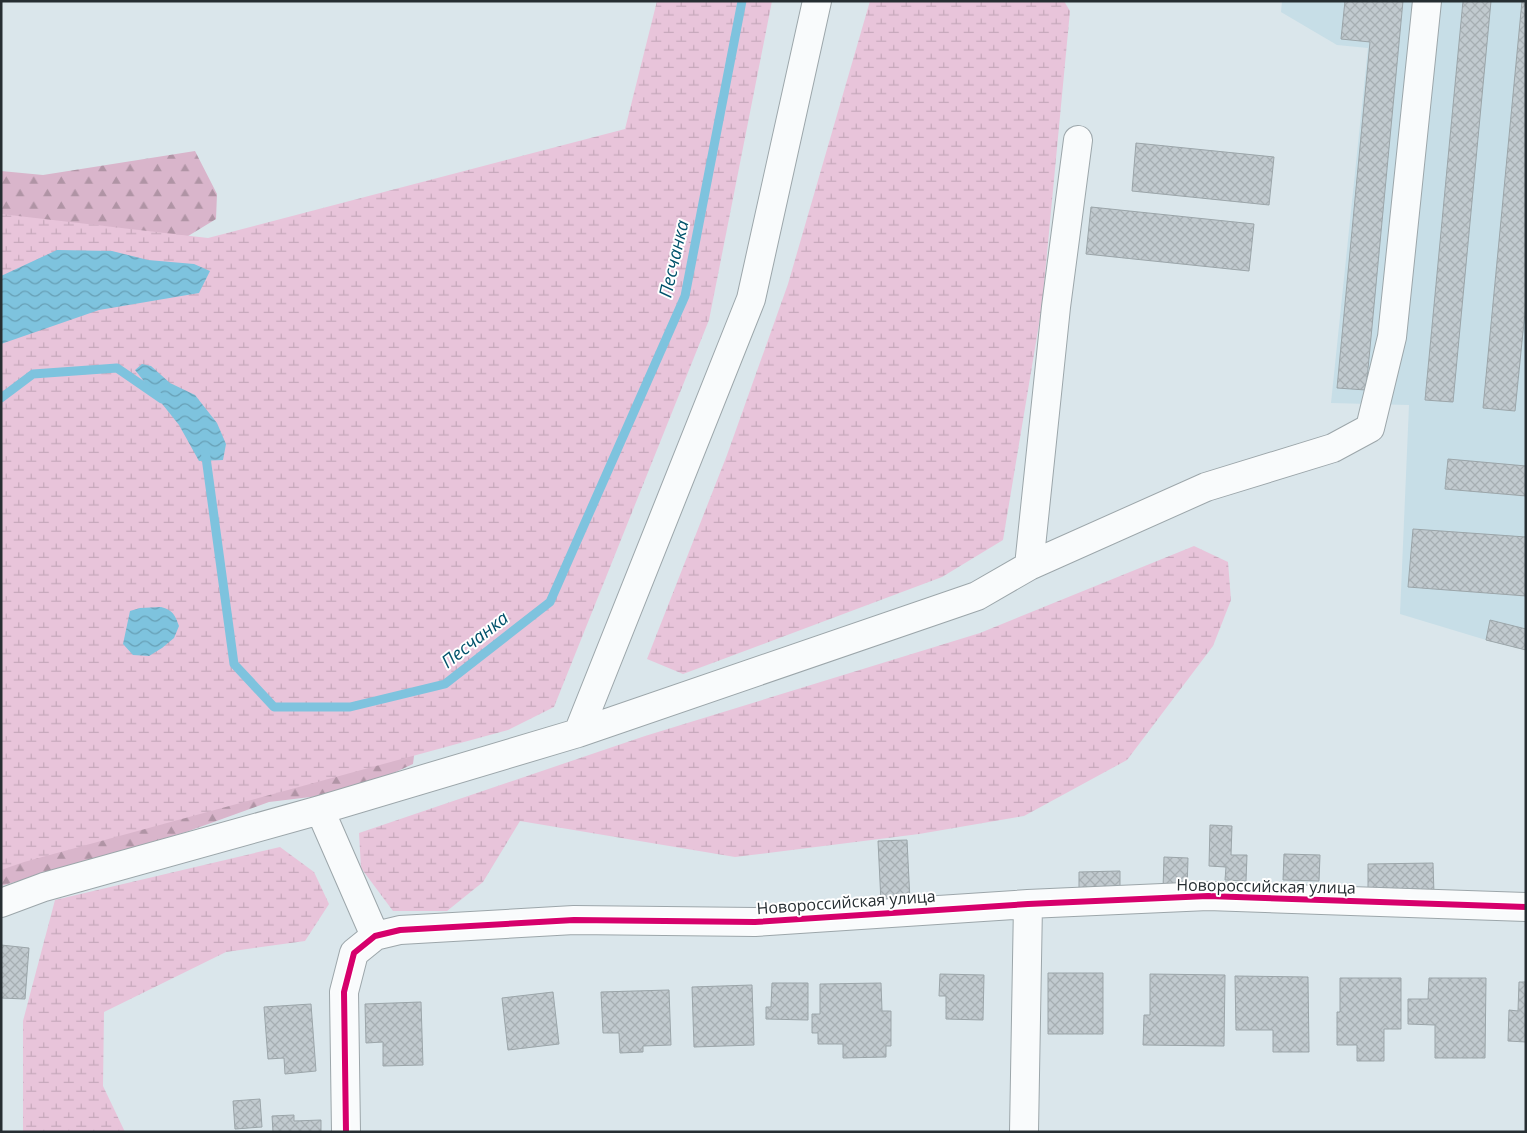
<svg xmlns="http://www.w3.org/2000/svg" width="1527" height="1133" viewBox="0 0 1527 1133" font-family="'Open Sans',sans-serif">
<style>
.built{fill:#c7dee7}
.forest{fill:url(#forest-firs)}
.wetland{fill:url(#wetland-marsh)}
.water{fill:url(#water-waves)}
.lines{fill:none;stroke-linecap:round;stroke-linejoin:round}
.stream{stroke:#7ec3de;stroke-width:9}
.building{fill:url(#building-cross-hatch);stroke:#9ba5a9}
.minor-casing{stroke:#9ca6aa;stroke-width:30}
.minor{stroke:#f9fbfc;stroke-width:28}
.cycleway-casing{stroke:#fff;stroke-width:9}
.cycleway{stroke:#d6006c;stroke-width:6}
.labels{text-anchor:middle;stroke-width:4;stroke-linejoin:round;paint-order:stroke}
.street-label{font-size:16px;fill:#262e32;stroke:#fff}
.water-label{font-size:18px;font-style:italic;fill:#00526b;stroke:#fff}
</style>
<defs>
<pattern id="forest-firs" width="22" height="20" patternUnits="userSpaceOnUse" patternTransform="scale(1.25)"><rect width="22" height="20" fill="#d9b5cb"/><path d="M5 1l3.5 6h-7zM16 11l3.5 6h-7z" fill="#b094a5"/></pattern>
<pattern id="wetland-marsh" width="20" height="14" patternUnits="userSpaceOnUse" patternTransform="scale(1.25)"><rect width="20" height="14" fill="#e8c4da"/><path d="M1 5h8M5 5V1M11 12h8M15 12V8" fill="none" stroke="#c7a9bc"/></pattern>
<pattern id="water-waves" width="16" height="10" patternUnits="userSpaceOnUse" patternTransform="scale(1.25)"><rect width="16" height="10" fill="#7ec3de"/><path d="M0 5q4-4 8 0t8 0" fill="none" stroke="#679fb5"/></pattern>
<pattern id="building-cross-hatch" width="8" height="8" patternUnits="userSpaceOnUse" patternTransform="scale(1.25)"><rect width="8" height="8" fill="#c1cacf"/><path d="M0 0l8 8M0 8l8-8" fill="none" stroke="#a6aeb2"/></pattern>
</defs>
<rect width="100%" height="100%" fill="#dae6eb"/>
<path class="built" d="M 1282,1 L 1526,1 L 1526,650 L 1486,640 L 1400,614 L 1409,405 L 1331,403 L 1368,48 L 1337,45 L 1281,12 Z"/>
<path class="forest" d="M 195,151 L 217,194 L 216,219 L 175,244 L 1,290 L 1,171 L 43,175 Z
M 418,724 L 413,764 L 352,792 L 269,802 L 186,832 L 1,886 L 1,831 Z"/>
<path class="wetland" d="M 657,1 L 772,1 L 709,320 L 554,707 L 508,730 L 24,862 L 1,870 L 1,214 L 208,238 L 625,129 Z
M 870,1 L 1064,1 L 1070,11 L 1042,306 L 1003,540 L 942,577 L 683,674 L 647,659 L 727,455 L 788,284 Z
M 1194,546 L 1228,562 L 1231,600 L 1213,646 L 1127,760 L 1024,816 L 919,834 L 735,857 L 520,821 L 483,882 L 447,911 L 393,911 L 361,868 L 359,833 L 645,736 L 980,633 Z
M 280,847 L 314,872 L 329,904 L 305,941 L 226,952 L 104,1012 L 103,1086 L 125,1132 L 23,1132 L 23,1021 L 55,900 Z"/>
<path class="water" d="M 57,250 L 112,251 L 148,260 L 194,264 L 210,271 L 199,293 L 99,310 L 1,344 L 1,276 Z
M 142,364 L 151,366 L 170,383 L 195,395 L 217,423 L 226,444 L 223,460 L 199,461 L 179,425 L 135,370 Z
M 161,607 C 173,610 175,615 179,626 L 174,638 L 162,648 L 149,656 L 133,655 L 123,644 L 130,611 L 140,608 Z"/>
<g class="lines">
<path class="stream" d="M 1,398 L 33,374 L 117,368 L 162,399
M 205,450 L 234,664 L 274,707 L 350,707 L 445,684 L 550,602 L 685,296 L 742,1"/>
</g>
<path class="building" d="M 1345,1 L 1403,1 L 1366,390 L 1337,388 L 1370,42 L 1341,39 Z
M 1463,1 L 1491,1 L 1453,402 L 1425,400 Z
M 1522,1 L 1526,1 L 1526,302 L 1515,411 L 1483,408 Z
M 1136,143 L 1274,157 L 1269,205 L 1132,191 Z
M 1091,207 L 1254,224 L 1249,271 L 1086,254 Z
M 1448,459 L 1526,466 L 1526,496 L 1445,489 Z
M 1413,529 L 1526,537 L 1526,596 L 1408,587 Z
M 1490,620 L 1526,629 L 1526,650 L 1486,640 Z
M 1210,825 L 1232,826 L 1231,855 L 1247,855 L 1246,881 L 1225,880 L 1226,867 L 1209,866 Z
M 907,840 L 910,901 L 881,902 L 878,841 Z
M 1284,854 L 1320,855 L 1319,881 L 1283,880 Z
M 1164,857 L 1188,858 L 1187,890 L 1163,889 Z
M 1433,863 L 1434,894 L 1368,894 L 1368,864 Z
M 1120,871 L 1120,894 L 1079,895 L 1079,872 Z
M 1,945 L 29,948 L 25,999 L 1,998 Z
M 1048,973 L 1103,973 L 1103,1034 L 1048,1034 Z
M 940,974 L 984,975 L 983,1020 L 946,1019 L 946,996 L 939,996 Z
M 1150,974 L 1225,975 L 1224,1046 L 1143,1045 L 1144,1015 L 1150,1015 Z
M 1235,976 L 1308,977 L 1309,1052 L 1273,1052 L 1273,1030 L 1236,1030 Z
M 1340,978 L 1401,978 L 1401,1029 L 1384,1029 L 1384,1061 L 1357,1061 L 1357,1045 L 1337,1045 L 1337,1012 L 1340,1012 Z
M 1429,978 L 1486,978 L 1485,1058 L 1435,1058 L 1435,1025 L 1408,1024 L 1408,999 L 1428,999 Z
M 1519,982 L 1526,982 L 1526,1042 L 1508,1041 L 1509,1010 L 1518,1011 Z
M 772,983 L 808,983 L 808,1020 L 766,1019 L 766,1007 L 771,1007 Z
M 881,983 L 882,1011 L 891,1011 L 891,1046 L 886,1046 L 886,1057 L 843,1058 L 843,1044 L 818,1044 L 818,1033 L 812,1033 L 812,1014 L 820,1014 L 820,984 Z
M 752,985 L 754,1045 L 694,1047 L 692,987 Z
M 669,990 L 671,1045 L 643,1046 L 643,1052 L 620,1053 L 619,1033 L 603,1033 L 601,992 Z
M 553,992 L 559,1044 L 508,1050 L 502,998 Z
M 421,1002 L 423,1065 L 383,1066 L 383,1042 L 366,1043 L 365,1004 Z
M 311,1004 L 316,1071 L 285,1074 L 284,1058 L 268,1059 L 264,1007 Z
M 260,1099 L 262,1127 L 235,1129 L 233,1101 Z
M 294,1115 L 294,1121 L 321,1120 L 321,1132 L 273,1132 L 272,1116 Z"/>
<g class="lines">
<defs>
<path id="minor" d="M 1029,566 L 1056,307 L 1078,140
M 578,733 L 751,299 L 817,1
M 320,810 L 375,936
M 1,903 L 44,887 L 320,810 L 578,733 L 977,596 L 1029,566 L 1206,487 L 1333,448 L 1370,428 L 1392,337 L 1427,1
M 346,1132 L 344,992 L 354,953 L 375,936 L 400,930 L 574,920 L 755,922 L 1028,904 L 1208,896 L 1526,907
M 1024,1132 L 1028,904"/>
</defs>
<use href="#minor" class="minor-casing"/>
<use href="#minor" class="minor"/>
<defs>
<path id="cycleway" d="M 346,1132 L 344,992 L 354,953 L 375,936 L 400,930 L 574,920 L 755,922 L 1028,904 L 1208,896 L 1526,907"/>
</defs>
<use href="#cycleway" class="cycleway-casing"/>
<use href="#cycleway" class="cycleway"/>
</g>
<g class="labels">
<g class="street-label">
<text transform="translate(1266 886) rotate(1)" y="6">Новороссийская улица</text>
<text transform="translate(846 902) rotate(-4)" y="6">Новороссийская улица</text>
</g>
<g class="water-label">
<text transform="translate(674 259) rotate(-77)" y="6">Песчанка</text>
<text transform="translate(475 640) rotate(-38)" y="6">Песчанка</text>
</g>
</g>
<rect width="1527" height="1133" fill="none" stroke="#262e32" stroke-width="5"/>
</svg>
